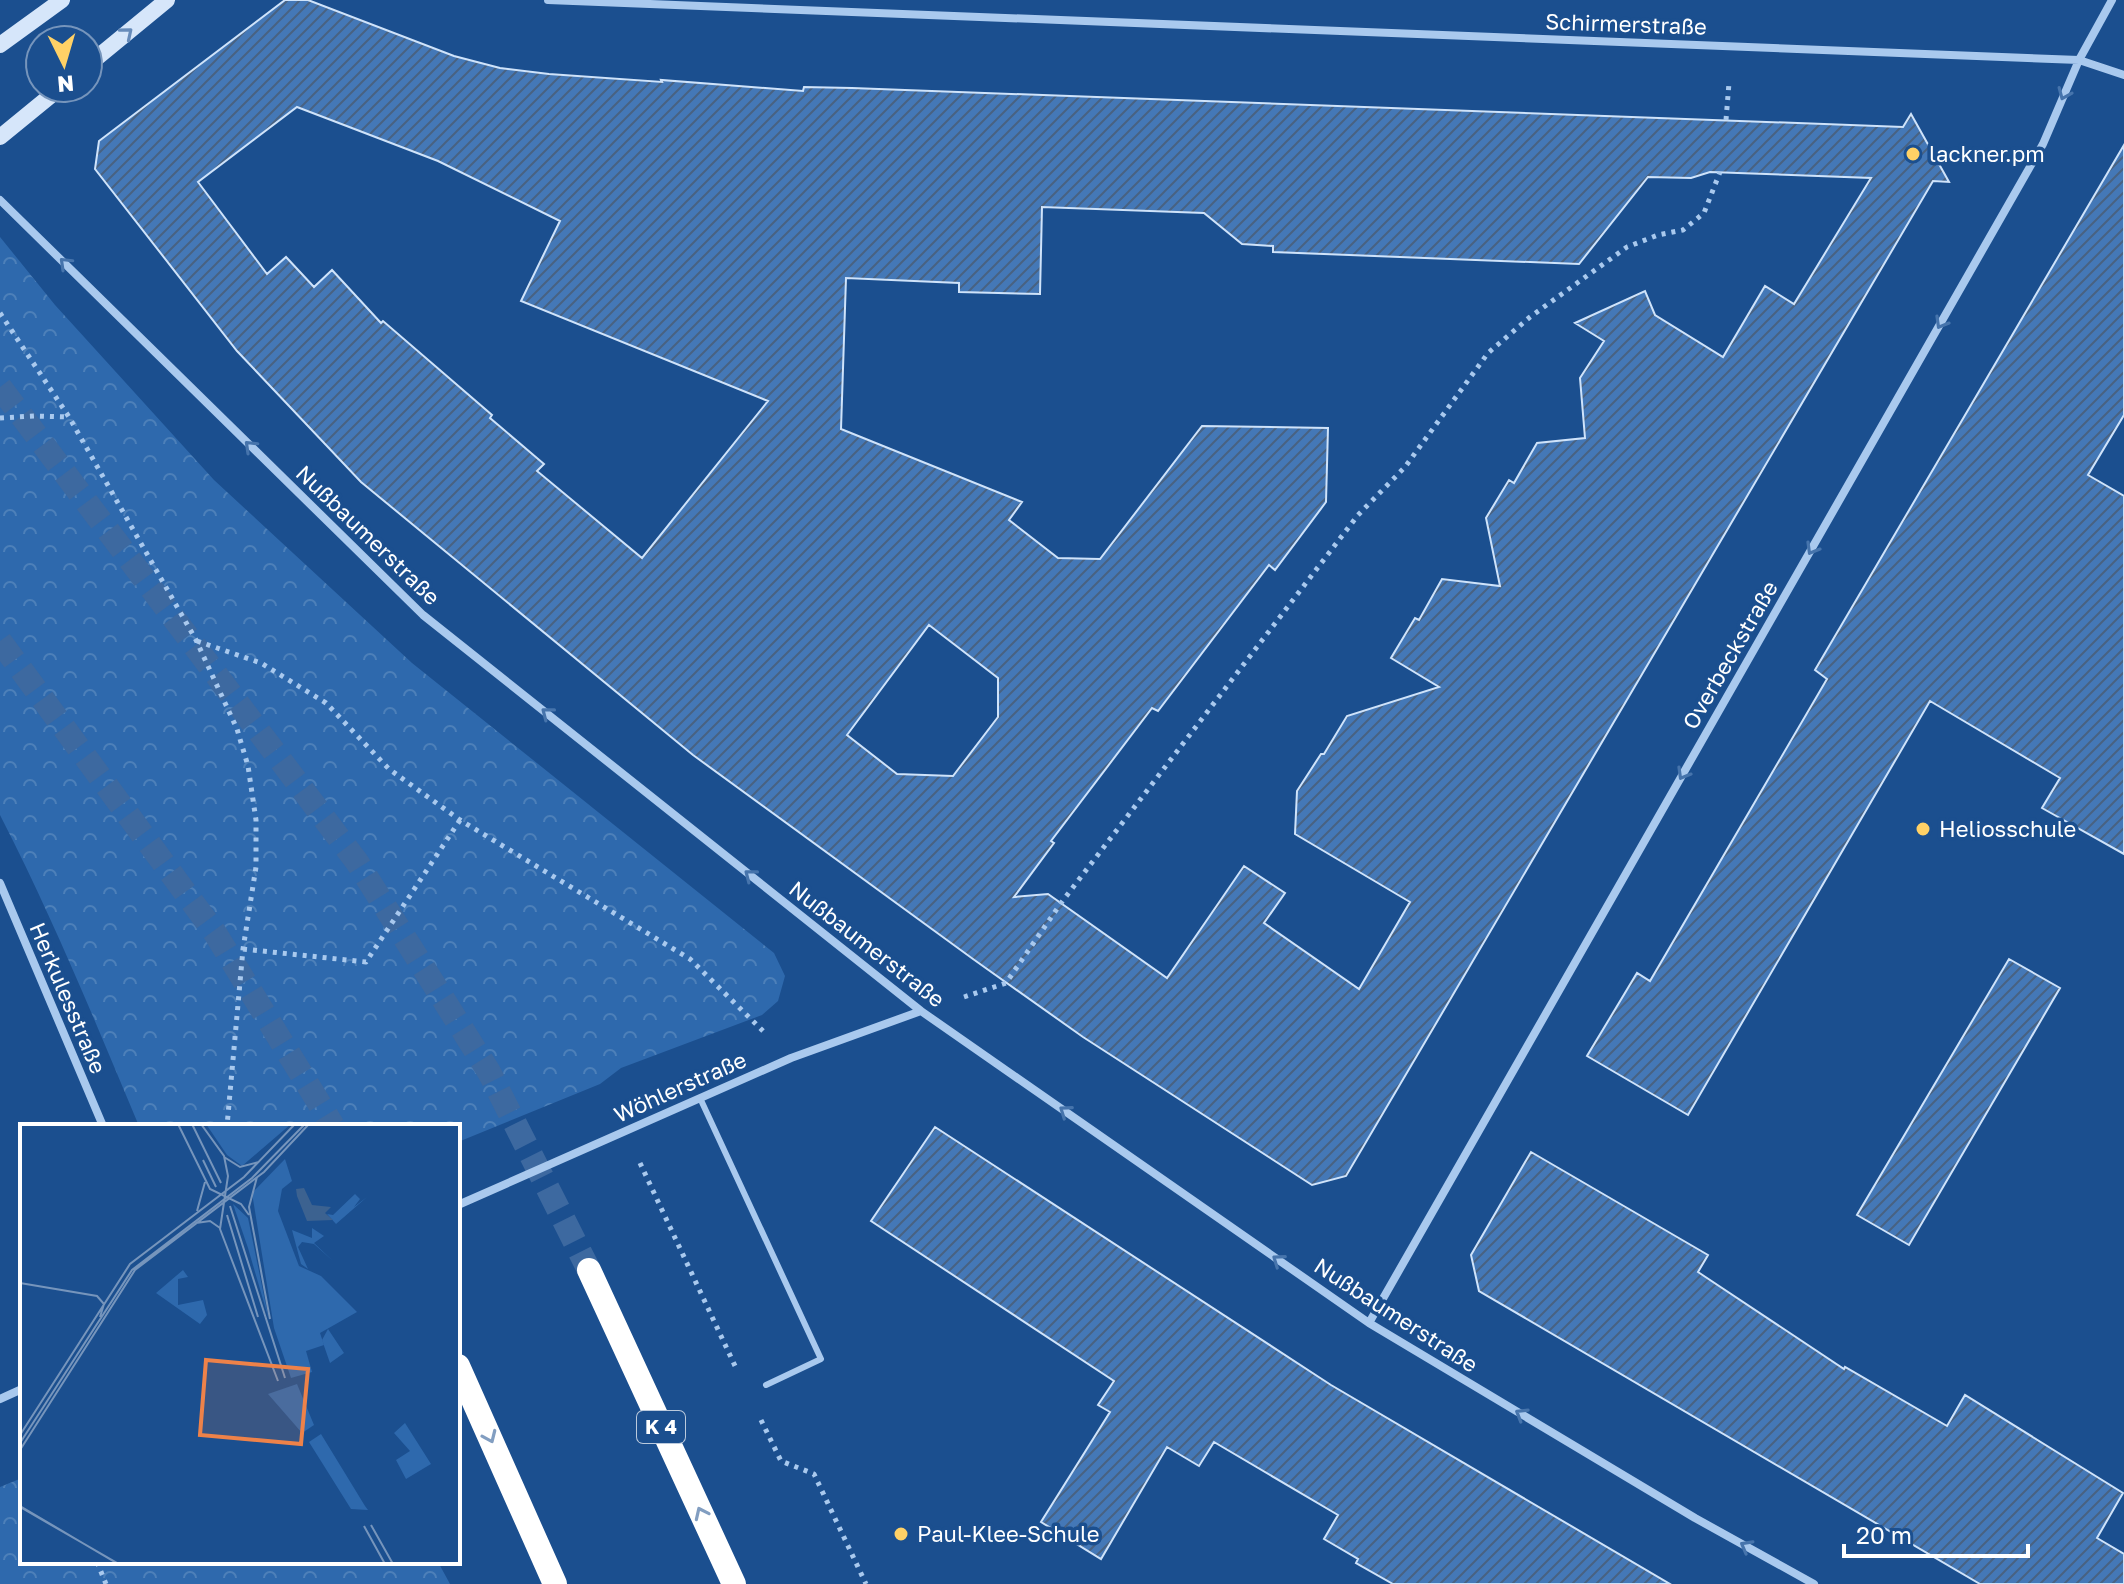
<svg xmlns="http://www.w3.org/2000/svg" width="2124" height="1584" viewBox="0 0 2124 1584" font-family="'Golos Text',sans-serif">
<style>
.forest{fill:url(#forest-crowns)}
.building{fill:url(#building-hatch);stroke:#cfe3fa;stroke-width:2;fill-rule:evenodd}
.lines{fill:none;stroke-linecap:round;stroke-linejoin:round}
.highway-tunnel{stroke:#3d69a0;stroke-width:24;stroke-dasharray:24 12;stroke-linecap:butt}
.path{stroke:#a9c9ee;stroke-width:5;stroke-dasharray:4 6;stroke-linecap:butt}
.lane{stroke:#a9c9ee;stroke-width:6}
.street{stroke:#a9c9ee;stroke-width:8}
.secondary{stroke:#d6e6fa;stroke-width:16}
.highway{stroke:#fff;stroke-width:24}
.oneway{stroke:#668bba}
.oneway2{stroke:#4674ac}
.oneway3{stroke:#829ec1}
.poi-dot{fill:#ffd166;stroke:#1b4f8f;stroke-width:3}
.labels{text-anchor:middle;stroke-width:7;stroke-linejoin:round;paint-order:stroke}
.shield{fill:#1b4f8f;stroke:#bbcadd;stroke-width:2}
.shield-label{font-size:20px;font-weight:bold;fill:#fff}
.street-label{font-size:22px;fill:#fff;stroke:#1b4f8f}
.poi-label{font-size:22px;fill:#fff;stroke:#1b4f8f;text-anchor:start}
.inset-road{fill:none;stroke:#7695bc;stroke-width:2}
.view{fill:#ee8249;fill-opacity:0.15;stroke:#ee8249;stroke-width:4}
.inset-edge{fill:none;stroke:#fff;stroke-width:4}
</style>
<defs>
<pattern id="forest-crowns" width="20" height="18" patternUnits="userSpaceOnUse" patternTransform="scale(2)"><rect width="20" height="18" fill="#2e69ad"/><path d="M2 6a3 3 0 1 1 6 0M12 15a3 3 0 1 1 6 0" fill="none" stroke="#4d80b9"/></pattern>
<pattern id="building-hatch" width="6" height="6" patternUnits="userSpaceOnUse" patternTransform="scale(2)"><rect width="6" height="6" fill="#4478b7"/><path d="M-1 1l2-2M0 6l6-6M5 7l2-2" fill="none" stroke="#486282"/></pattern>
</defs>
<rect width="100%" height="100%" fill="#1b4f8f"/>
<path class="forest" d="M 0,237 L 55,305 L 214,480 L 412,663 L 774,953 L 785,976 L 778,1001 L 762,1015 L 621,1068 L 600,1084 L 458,1142 L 458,1126 L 139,1126 C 95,1021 52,916 0,815 Z
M 22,1478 L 22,1562 L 438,1562 L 450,1584 L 0,1584 L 0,1487 Z"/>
<path class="building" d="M 285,0 L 308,0 L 454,56 L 500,68 L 549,74 L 662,82 L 661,80 L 803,91 L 804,87 L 852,88 L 1903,127 L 1911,114 L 1949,182 L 1933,181 L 1346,1176 L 1312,1185 L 1083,1037 L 973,959 L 693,755 L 361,482 L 237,351 L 95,169 L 99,141 ZM 297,107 L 438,161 L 560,221 L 521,301 L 768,401 L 642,558 L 537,471 L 544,464 L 490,418 L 492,415 L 383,321 L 381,323 L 332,270 L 314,287 L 286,257 L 267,274 L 198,182 ZM 1710,172 L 1871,178 L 1794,304 L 1765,286 L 1723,357 L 1655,315 L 1645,291 L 1575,323 L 1604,341 L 1580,378 L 1585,438 L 1537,443 L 1514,483 L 1509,480 L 1486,518 L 1500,586 L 1442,579 L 1419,620 L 1415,618 L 1391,658 L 1439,687 L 1347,716 L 1324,754 L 1321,754 L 1297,791 L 1295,834 L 1410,902 L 1359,989 L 1264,923 L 1285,893 L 1244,866 L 1167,978 L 1048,894 L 1014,897 L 1054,843 L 1051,841 L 1152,708 L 1158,711 L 1269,565 L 1275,570 L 1326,502 L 1328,428 L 1202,426 L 1100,559 L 1058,558 L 1009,520 L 1022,502 L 841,429 L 846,278 L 959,283 L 959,292 L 1040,294 L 1042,207 L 1204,213 L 1242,244 L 1273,246 L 1273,252 L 1579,264 L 1648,177 L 1691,178 ZM 929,625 L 998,678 L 998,717 L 953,776 L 897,774 L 847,735 Z
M 2124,145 L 2124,415 L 2088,475 L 2124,496 L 2124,854 L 2042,808 L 2060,778 L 1930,701 L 1688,1115 L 1587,1056 L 1637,973 L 1650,981 L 1827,679 L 1815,670 Z
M 2009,959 L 2060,988 L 1909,1245 L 1857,1215 Z
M 935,1127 L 1331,1385 L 1670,1584 L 1393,1584 L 1356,1563 L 1358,1559 L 1324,1539 L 1338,1515 L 1214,1442 L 1199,1466 L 1167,1447 L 1101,1559 L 1041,1522 L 1110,1412 L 1098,1405 L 1114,1381 L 871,1221 Z
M 1531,1152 L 1708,1255 L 1698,1272 L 1844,1369 L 1845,1367 L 1947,1426 L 1965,1395 L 2123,1493 L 2097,1538 L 2124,1554 L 2124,1584 L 1980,1584 L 1479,1291 L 1471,1255 Z"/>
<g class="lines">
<path class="highway-tunnel" d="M 0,387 L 357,862 L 489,1072 L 589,1270
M 0,641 L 215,933 L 333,1126"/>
<path class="path" d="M 1726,120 L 1729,83
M 0,313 L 69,417 L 196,640 L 237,729 L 248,766 L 256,820 L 256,867 L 243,949 L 227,1126
M 0,418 L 34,416 L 69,417
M 197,641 L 261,663 L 326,703 L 389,769 L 460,820 L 690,959 L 763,1031
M 243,949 L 366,962 L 460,820
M 964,997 L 1006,983 L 1061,903 L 1358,515 L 1405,467 L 1488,353 L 1530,317 L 1627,247 L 1658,235 L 1683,230 L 1704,213 L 1720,172
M 640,1163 L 736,1368
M 761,1420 L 781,1461 L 814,1474 L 866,1584
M 97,1562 L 106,1584"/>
<path class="lane" d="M 700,1098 L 821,1359 L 766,1385"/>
<path class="street" d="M 548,0 L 2079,60 L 2124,75
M 0,200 L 423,615 L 921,1011 L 1369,1323 L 1695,1518 L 1814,1584
M 0,883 L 103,1126
M 458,1205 L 791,1058 L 921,1011
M 1369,1323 L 2043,144 L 2079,60 L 2112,0
M 0,1399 L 22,1389"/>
<path class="secondary" d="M 0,45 L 62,0
M 88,65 L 167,0
M 0,137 L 60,88"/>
<path class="highway" d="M 589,1270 L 734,1584
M 458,1366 L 555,1584"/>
</g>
<defs><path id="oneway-chevron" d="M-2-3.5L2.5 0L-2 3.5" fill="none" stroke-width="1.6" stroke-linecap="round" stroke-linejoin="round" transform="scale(2)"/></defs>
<use class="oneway" href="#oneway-chevron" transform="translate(127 33) rotate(-40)"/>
<g class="oneway2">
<use href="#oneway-chevron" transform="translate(2064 94) rotate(113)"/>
<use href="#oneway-chevron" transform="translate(65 263) rotate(-136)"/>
<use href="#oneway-chevron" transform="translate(1941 323) rotate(120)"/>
<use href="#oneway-chevron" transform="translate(250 446) rotate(-136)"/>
<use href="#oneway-chevron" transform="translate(1812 549) rotate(120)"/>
<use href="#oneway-chevron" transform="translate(547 713) rotate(-142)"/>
<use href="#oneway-chevron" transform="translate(1683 774) rotate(120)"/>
<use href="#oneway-chevron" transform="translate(750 875) rotate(-142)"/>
<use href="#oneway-chevron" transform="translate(1065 1111) rotate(-145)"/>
<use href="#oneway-chevron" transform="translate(1278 1260) rotate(-145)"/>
<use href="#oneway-chevron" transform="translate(1521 1414) rotate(-149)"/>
<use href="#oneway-chevron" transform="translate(1746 1546) rotate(-151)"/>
</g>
<g class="oneway3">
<use href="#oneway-chevron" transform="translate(490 1437) rotate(66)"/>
<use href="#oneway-chevron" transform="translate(701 1513) rotate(-115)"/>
</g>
<g class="poi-dot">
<circle cx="1913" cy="154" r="8"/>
<circle cx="1923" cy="829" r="8"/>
<circle cx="901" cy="1534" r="8"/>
</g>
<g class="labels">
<rect class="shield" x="637" y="1411" width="48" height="32" rx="6"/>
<g class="shield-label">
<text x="661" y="1434">K 4</text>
</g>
<g class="street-label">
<text transform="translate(1626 24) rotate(2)" y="8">Schirmerstraße</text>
<text transform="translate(368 535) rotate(44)" y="8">Nußbaumerstraße</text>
<text transform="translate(1730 655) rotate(-60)" y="8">Overbeckstraße</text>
<text transform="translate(867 944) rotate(38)" y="8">Nußbaumerstraße</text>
<text transform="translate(68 998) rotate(67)" y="8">Herkulesstraße</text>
<text transform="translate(680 1087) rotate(-24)" y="8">Wöhlerstraße</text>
<text transform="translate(1396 1315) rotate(33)" y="8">Nußbaumerstraße</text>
</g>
<g class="poi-label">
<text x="1929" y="162">lackner.pm</text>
<text x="1939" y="837">Heliosschule</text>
<text x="917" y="1542">Paul-Klee-Schule</text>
</g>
</g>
<g transform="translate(20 1124)">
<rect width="440" height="440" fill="#1b4f8f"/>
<path d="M 335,70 L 340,75 L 334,83 L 347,73 L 316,100 L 307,90 L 313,91 ZM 213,80 L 228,94 L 249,196 L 228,124 ZM 292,104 L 304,112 L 294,119 L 313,137 L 294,120 L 282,118 L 278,123 L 288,145 L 281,140 L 272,106 L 292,114 ZM 163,146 L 168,153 L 158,155 L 158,181 L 183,176 L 187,191 L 180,200 L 136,169 ZM 308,205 L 324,229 L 310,239 L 302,216 ZM 385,299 L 411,340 L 386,355 L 376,336 L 390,327 L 374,309 Z" fill="#2e69ad"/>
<path d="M 186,0 L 271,0 L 222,42 L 207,31 ZM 265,35 L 272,57 L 262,65 L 258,87 L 279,142 L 301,152 L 337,188 L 300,209 L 304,221 L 286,227 L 292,248 L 271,254 L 254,204 L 232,69 ZM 277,260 L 294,301 L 282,309 L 248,270 ZM 301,310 L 345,382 L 348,386 L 331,385 L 289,318 Z" fill="#2e69ad"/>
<path d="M 284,64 L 292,81 L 311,83 L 305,89 L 313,96 L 287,97 L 277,72 L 276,65 Z" fill="#3c6290"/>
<path class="inset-road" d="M 158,0 L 190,65 L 221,80 L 229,91M 172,0 L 201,59M 181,0 L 204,32 L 208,52 L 200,105 L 258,257M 204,33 L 220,43 L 239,38M 183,36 L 196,63M 237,53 L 229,83 L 250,195M 210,82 L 265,254M 177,87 L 185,58M 207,91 L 238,193M 176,99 L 190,97 L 200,104M 0,159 L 77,172 L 84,180 L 80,193M 0,311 L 110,140 L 224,53 L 275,0M 0,319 L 112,146 L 232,54 L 285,0M 0,326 L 115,146 L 244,48 L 289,0M 0,382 L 98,440M 0,383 L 99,440M 351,401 L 373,440M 344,402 L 365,440"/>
<path class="view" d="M 186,236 L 288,245 L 281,320 L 180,311 Z"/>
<rect width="440" height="440" class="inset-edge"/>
</g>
<g transform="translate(64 64) rotate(175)"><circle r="38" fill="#1b4f8f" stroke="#7695bc" stroke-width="2"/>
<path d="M0-6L14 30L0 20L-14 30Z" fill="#ffd166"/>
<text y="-12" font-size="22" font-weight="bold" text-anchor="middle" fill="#ffffff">N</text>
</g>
<path d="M1844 1544v12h184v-12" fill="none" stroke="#ffffff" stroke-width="4"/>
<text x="1856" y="1544" font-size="24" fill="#ffffff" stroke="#1b4f8f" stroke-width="6" paint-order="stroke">20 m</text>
</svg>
